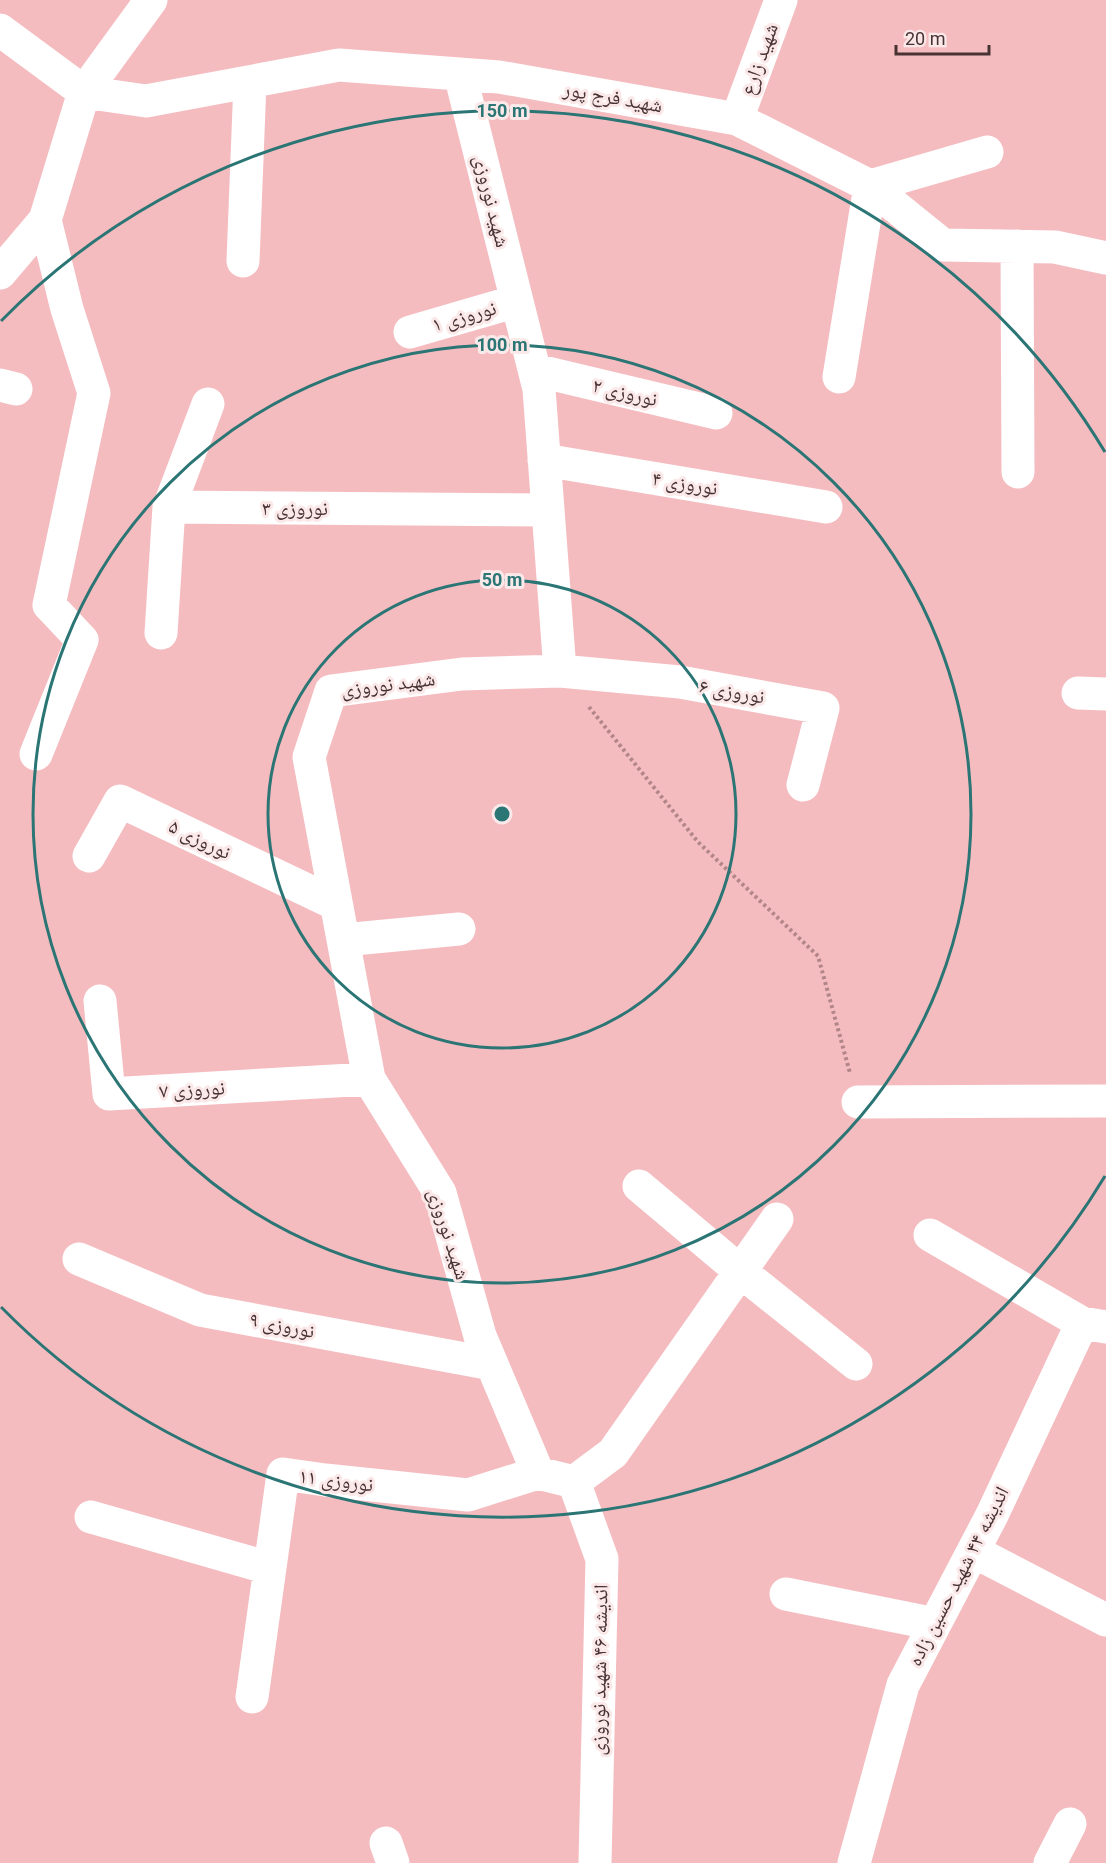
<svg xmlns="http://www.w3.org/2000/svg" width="1106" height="1863" viewBox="0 0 1106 1863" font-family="Roboto,'Noto Naskh Arabic',sans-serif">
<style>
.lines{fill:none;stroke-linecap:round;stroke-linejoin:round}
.path{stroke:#b28689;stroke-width:4;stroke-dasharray:3 3;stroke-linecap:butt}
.minor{stroke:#fff;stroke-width:33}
.ring{fill:none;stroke:#2b7575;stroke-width:3}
.labels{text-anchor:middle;stroke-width:6;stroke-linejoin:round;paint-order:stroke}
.street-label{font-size:20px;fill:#483233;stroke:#fbe9e9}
.centre{fill:#2b7575;stroke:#fbe9e9;stroke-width:3}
.ring-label{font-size:18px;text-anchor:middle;font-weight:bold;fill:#2b7575;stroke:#fbe9e9;stroke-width:6;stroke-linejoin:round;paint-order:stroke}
</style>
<rect width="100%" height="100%" fill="#f5bcc0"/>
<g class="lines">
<path class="path" d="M 589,707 L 698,842 L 818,956 L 850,1073"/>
<path class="minor" d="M 0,30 L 84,92 L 146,101 L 339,65 L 499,77 L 737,119 L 870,186 L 943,245 L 1055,247 L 1106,258
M 460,74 L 539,389 L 560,671 L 462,674 L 331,691 L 309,757 L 369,1079 L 440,1193 L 480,1336 L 538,1473 L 574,1482
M 737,119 L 781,0
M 1017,246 L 1018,472
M 243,261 L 250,82
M 0,273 L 45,220 L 84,92 L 151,0
M 410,332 L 517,301
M 535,370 L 716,413
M 839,377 L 870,186 L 987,152
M 0,385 L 16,389
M 544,460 L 826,507
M 169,507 L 208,404
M 161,633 L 169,507 L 548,510
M 560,671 L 680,682 L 823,708 L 803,785
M 1078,693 L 1106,694
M 36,754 L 82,640 L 49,605 L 94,393 L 67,309 L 45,220
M 89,856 L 120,801 L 336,904
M 343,940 L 459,929
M 100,1001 L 109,1094 L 369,1079
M 858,1102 L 1106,1101
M 639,1186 L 740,1271 L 856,1364
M 930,1235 L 1082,1323
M 79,1259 L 200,1310 L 492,1364
M 574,1482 L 602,1559 L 595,1863
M 574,1482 L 613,1453 L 777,1219
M 91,1517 L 269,1568
M 973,1551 L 1106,1620
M 786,1594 L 935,1624
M 252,1697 L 283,1474 L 325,1480 L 468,1495 L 538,1473
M 386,1843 L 393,1863
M 854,1863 L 903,1685 L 992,1515 L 1082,1323 L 1106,1327
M 1050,1863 L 1070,1824"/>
</g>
<g class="ring">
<circle cx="502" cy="814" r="234"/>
<circle cx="502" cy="814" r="469"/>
<path d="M1105 1176A703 703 0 0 1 1 1307M1 321A703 703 0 0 1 1105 452"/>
</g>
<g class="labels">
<g class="street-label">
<text transform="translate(759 59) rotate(-70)" y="7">شهید زارع</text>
<text transform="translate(613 97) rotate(10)" y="7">شهید فرج پور</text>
<text transform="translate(492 201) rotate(76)" y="7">شهید نوروزی</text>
<text transform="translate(464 316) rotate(-16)" y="7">نوروزی ۱</text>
<text transform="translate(625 392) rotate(13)" y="7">نوروزی ۲</text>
<text transform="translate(685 483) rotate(9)" y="7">نوروزی ۴</text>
<text x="295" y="515">نوروزی ۳</text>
<text transform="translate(388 684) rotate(-7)" y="7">شهید نوروزی</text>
<text transform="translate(732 691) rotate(10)" y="7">نوروزی ۶</text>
<text transform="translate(200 839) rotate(26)" y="7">نوروزی ۵</text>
<text transform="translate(192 1089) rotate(-3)" y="7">نوروزی ۷</text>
<text transform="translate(449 1234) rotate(72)" y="7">شهید نوروزی</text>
<text transform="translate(282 1325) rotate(11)" y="7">نوروزی ۹</text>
<text transform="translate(336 1480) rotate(7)" y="7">نوروزی ۱۱</text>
<text transform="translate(958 1576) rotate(-63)" y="7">اندیشه ۴۴ شهید حسین زاده</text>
<text transform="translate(599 1670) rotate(-89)" y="7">اندیشه ۴۶ شهید نوروزی</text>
</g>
</g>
<circle cx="502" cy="814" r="9" class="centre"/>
<g class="ring-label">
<text x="502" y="117">150 m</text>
<text x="502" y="351">100 m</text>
<text x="502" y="586">50 m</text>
</g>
<path d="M896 45v9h93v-9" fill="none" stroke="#483233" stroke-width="3"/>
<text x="905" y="45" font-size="18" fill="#483233" stroke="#fbe9e9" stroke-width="4.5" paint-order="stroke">20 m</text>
</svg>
